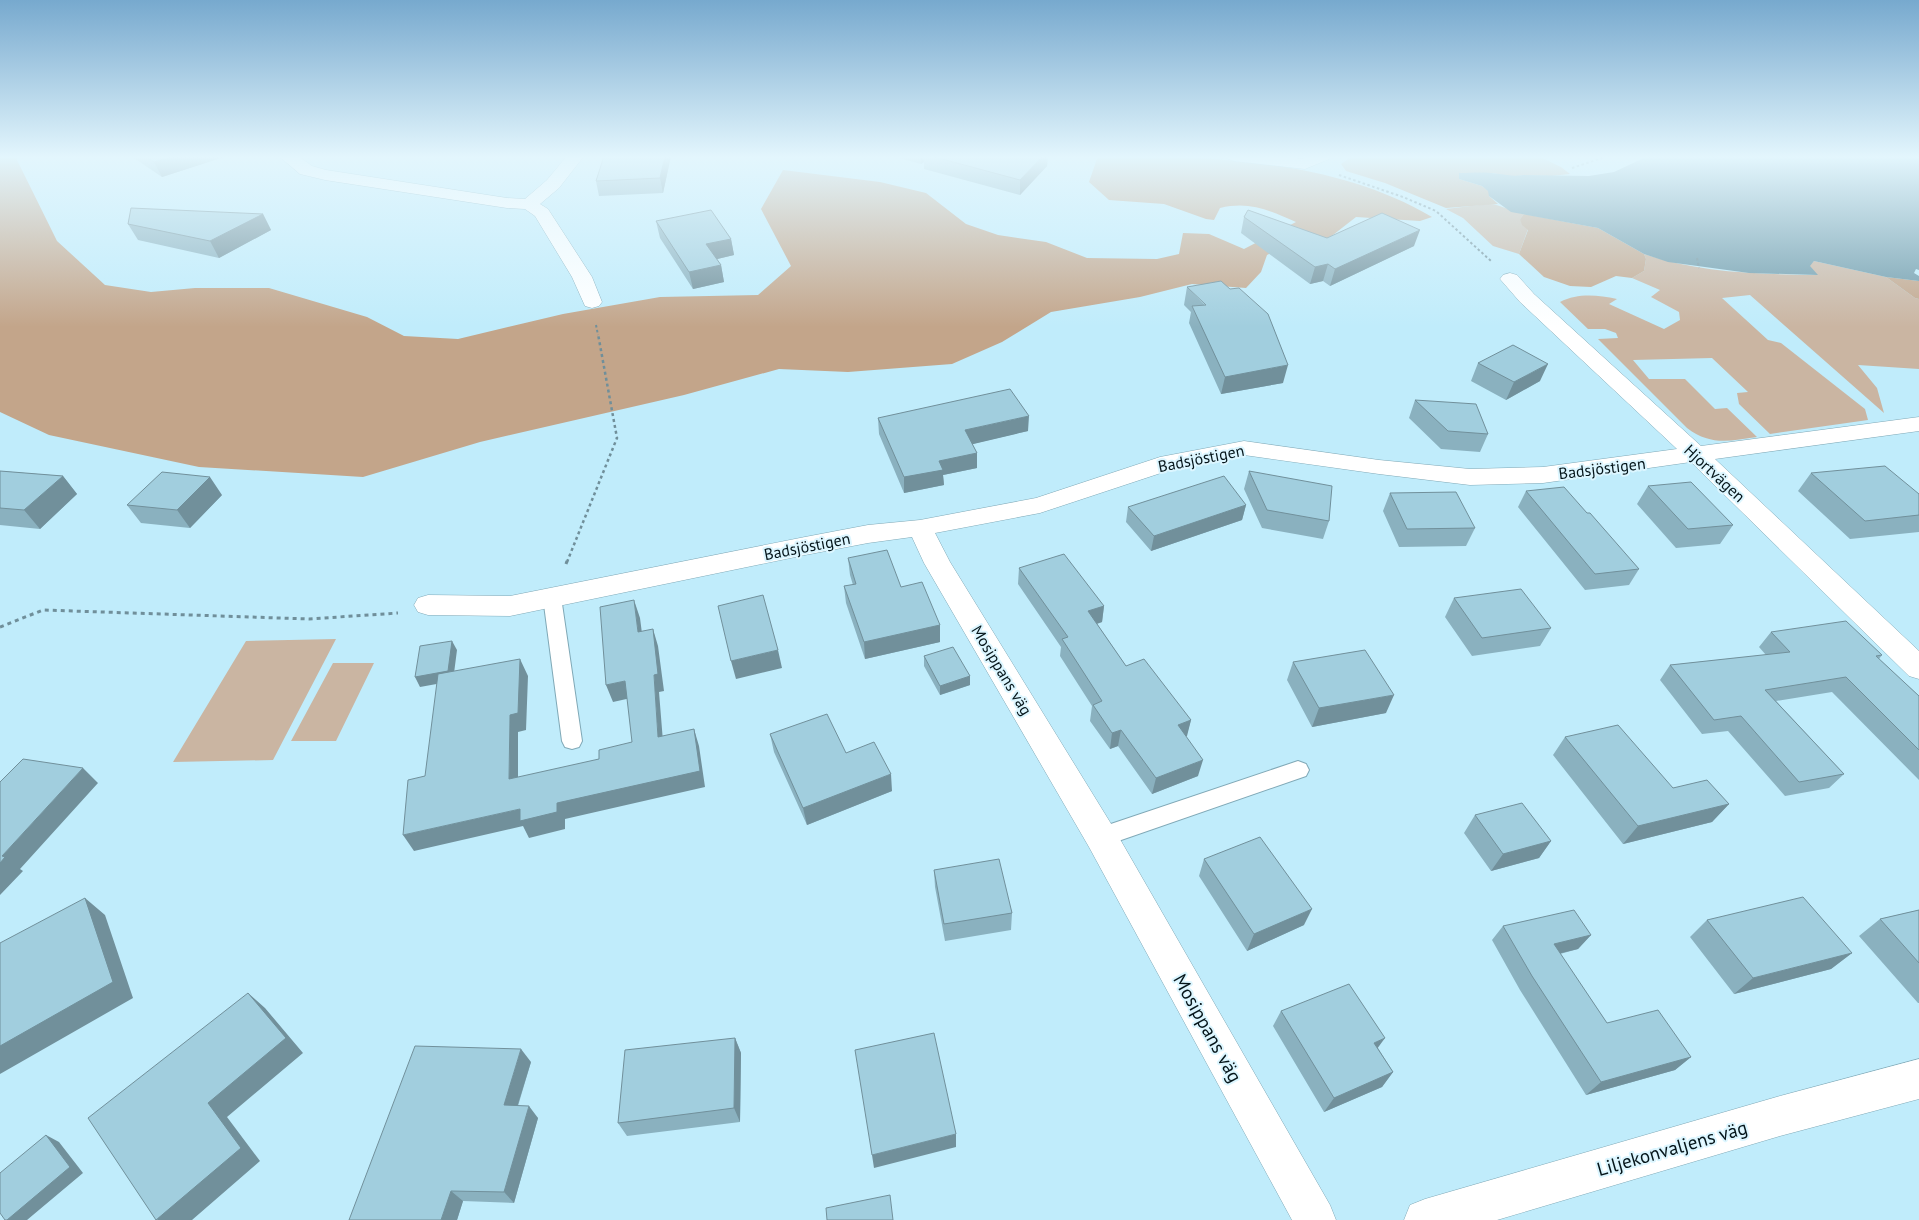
<svg xmlns="http://www.w3.org/2000/svg" width="1919" height="1220" viewBox="0 0 1919 1220" font-family="'PT Sans',sans-serif">
<style>
.green{fill:#cab5a2}
.forest{fill:#c3a58a}
.water{fill:#6e99a8}
.lines{fill:none;stroke-linecap:round;stroke-linejoin:round}
.lane-casing{stroke:#80a9b7;stroke-width:2}
.street-casing{stroke:#80a9b7;stroke-width:1}
.path-far2{stroke:#708f9a;stroke-width:2;stroke-dasharray:2.5 2.5;stroke-linecap:butt}
.path-far1{stroke:#708f9a;stroke-width:2.5;stroke-dasharray:3 3;stroke-linecap:butt}
.path{stroke:#708f9a;stroke-width:3;stroke-dasharray:4 4;stroke-linecap:butt}
.lane{fill:#fff;fill-rule:evenodd}
.street{fill:#fff;fill-rule:evenodd}
.wall{fill:#8ab1bf}
.shaded-wall{fill:#71909b}
.building{fill:#a1cede;stroke:#71909b}
.labels{text-anchor:middle;stroke-width:4;stroke-linejoin:round;paint-order:stroke}
.street-label{font-size:16px;fill:#05151a;stroke:#dcf6ff}
.near-street-label{font-size:19px;fill:#05151a;stroke:#dcf6ff}
</style>
<rect width="100%" height="100%" fill="#c0ecfb"/>
<path class="green" d="M 1488,204 C 1501,204 1511,212 1524,214 L 1520,219 L 1528,229 L 1519,254 L 1493,246 L 1463,218 L 1446,209 Z
M 1644,254 C 1699,273 1759,274 1817,275 L 1809,266 L 1814,261 L 1886,277 L 1915,298 L 1919,299 L 1919,369 L 1858,365 L 1877,388 L 1884,413 L 1750,295 L 1722,298 L 1768,340 L 1781,343 L 1865,409 L 1868,420 L 1770,434 L 1739,404 L 1737,393 L 1748,392 L 1712,358 L 1633,360 L 1649,379 L 1685,379 L 1715,409 L 1727,408 L 1757,437 C 1729,441 1711,446 1687,428 L 1598,339 L 1618,338 L 1616,333 L 1605,329 L 1588,329 L 1560,302 C 1578,293 1597,295 1617,299 L 1609,304 L 1664,329 L 1680,320 L 1679,312 L 1651,297 L 1660,290 L 1632,278 L 1644,271 L 1646,259 Z
M 336,639 L 273,760 L 173,762 L 246,641 Z
M 333,663 L 374,663 L 336,741 L 291,741 Z"/>
<path class="forest" d="M 0,156 L 15,156 L 57,241 L 105,285 L 151,292 L 195,288 L 269,288 L 367,317 L 404,336 L 458,339 L 563,314 L 660,297 L 758,295 L 791,266 L 761,209 L 783,170 L 880,182 L 926,193 L 966,224 L 998,235 L 1046,242 L 1087,258 L 1157,259 L 1179,254 L 1183,233 L 1209,234 L 1244,249 L 1296,222 C 1269,210 1249,201 1220,208 L 1214,220 L 1206,219 L 1164,204 L 1109,200 L 1089,182 L 1098,156 C 1209,156 1334,159 1432,217 L 1420,221 L 1356,217 L 1324,242 L 1283,247 L 1267,255 L 1261,272 L 1246,288 L 1192,284 L 1140,297 L 1051,312 L 1002,342 L 952,364 L 848,372 L 779,369 L 684,395 L 480,442 L 363,477 L 199,467 L 49,435 L 0,412 Z
M 1353,156 L 1538,156 L 1561,167 L 1570,174 L 1551,176 L 1523,175 L 1512,177 L 1493,173 L 1459,173 L 1459,179 L 1482,186 L 1489,191 L 1489,196 L 1498,204 L 1446,208 L 1385,183 L 1346,171 L 1341,164 Z
M 1524,214 L 1598,228 L 1644,254 L 1646,259 L 1644,271 L 1632,278 L 1616,276 L 1591,287 L 1570,286 L 1544,277 L 1519,254 L 1528,230 L 1522,225 L 1520,219 Z
M 1886,277 L 1919,281 L 1919,299 L 1915,298 Z"/>
<path class="water" d="M 1648,156 L 1919,156 L 1919,270 L 1916,269 L 1914,273 L 1919,276 L 1919,281 L 1886,277 L 1814,261 L 1810,266 L 1818,275 L 1749,273 L 1668,262 L 1644,254 L 1598,228 L 1511,212 L 1489,196 L 1488,191 L 1482,186 L 1459,179 L 1459,173 C 1469,173 1480,172 1491,173 C 1503,174 1511,177 1523,175 L 1589,176 L 1614,172 Z"/>
<g class="lines">
<defs>
<path id="lane" d="M 552,590 L 559,592 L 561,597 L 582,741 L 579,747 L 572,749 L 565,747 L 562,741 L 543,597 L 545,592 Z
M 1298,761 L 1306,764 L 1309,770 L 1306,776 L 1101,847 L 1093,844 L 1090,837 L 1093,830 Z"/>
<path id="street" d="M 279,156 L 298,156 L 312,166 L 326,170 L 507,198 L 525,199 L 547,180 L 567,156 L 584,156 L 559,188 L 540,204 L 548,209 L 592,277 L 602,302 L 599,306 L 592,308 L 585,306 L 572,277 L 535,216 L 525,209 L 507,208 L 325,180 L 300,174 Z
M 1226,156 L 1279,156 L 1303,159 L 1309,156 L 1331,156 L 1329,159 L 1305,169 L 1234,161 L 1228,159 Z
M 1510,273 L 1517,275 L 1534,294 L 1701,446 L 1919,417 L 1919,431 L 1715,459 L 1919,651 L 1919,679 L 1909,676 L 1691,462 L 1543,483 L 1470,485 L 1379,474 L 1244,455 L 1173,469 L 1040,513 L 935,533 L 950,562 L 1113,827 L 1330,1205 L 1336,1220 L 1292,1220 L 1089,847 L 924,563 L 912,537 L 868,543 L 805,555 L 510,616 L 428,615 L 418,612 L 414,605 L 418,598 L 428,595 L 510,596 L 805,537 L 868,525 L 920,520 L 1036,498 L 1160,457 L 1244,441 L 1379,460 L 1470,469 L 1543,467 L 1677,449 L 1520,302 L 1500,279 L 1503,275 Z
M 1919,1059 L 1919,1099 L 1780,1136 L 1497,1220 L 1404,1220 L 1410,1205 L 1425,1199 L 1780,1096 Z"/>
</defs>
<use href="#lane" class="lane-casing"/>
<use href="#street" class="street-casing"/>
<path class="path-far2" d="M 1572,168 L 1608,156
M 1339,175 L 1403,197 L 1436,211 L 1491,261
M 1697,258 L 1699,268
M 596,325 L 598,335"/>
<path class="path-far1" d="M 567,562 L 617,438 L 598,334"/>
<path class="path" d="M 566,564 L 567,561
M 0,627 L 43,610 L 309,619 L 398,613"/>
<use href="#lane" class="lane"/>
<use href="#street" class="street"/>
</g>
<path class="wall" d="M 131,156 L 227,156 L 162,177 Z
M 604,156 L 671,156 L 663,193 L 599,196 L 596,181 Z
M 893,156 L 1048,156 L 1047,166 L 1020,195 L 924,169 L 924,162 L 921,164 Z
M 263,214 L 271,230 L 219,258 L 138,240 L 128,224 Z
M 1244,217 L 1327,238 L 1414,246 L 1330,286 L 1323,281 L 1310,284 L 1241,233 Z
M 656,221 L 731,239 L 734,255 L 717,259 L 721,265 L 724,282 L 693,289 L 660,238 Z
M 1187,287 L 1283,383 L 1221,394 L 1189,323 L 1191,312 L 1184,305 Z
M 1478,363 L 1540,381 L 1506,400 L 1471,381 Z
M 1415,400 L 1488,434 L 1480,452 L 1441,449 L 1409,418 Z
M 878,418 L 1028,431 L 972,444 L 977,453 L 977,468 L 943,475 L 944,485 L 904,493 L 879,434 Z
M 0,471 L 63,476 L 77,494 L 40,529 L 0,525 Z
M 1249,471 L 1329,521 L 1323,539 L 1262,528 L 1244,489 Z
M 1811,473 L 1919,494 L 1919,532 L 1850,539 L 1798,491 Z
M 1648,486 L 1733,525 L 1720,544 L 1676,548 L 1637,504 Z
M 1526,491 L 1587,513 L 1639,569 L 1629,585 L 1585,590 L 1518,507 Z
M 1390,493 L 1475,528 L 1466,546 L 1399,547 L 1383,511 Z
M 222,495 L 190,528 L 141,523 L 127,505 Z
M 1246,505 L 1242,520 L 1151,551 L 1126,522 L 1128,507 Z
M 848,558 L 901,587 L 940,625 L 940,642 L 865,659 L 846,603 L 844,586 L 853,585 L 850,575 Z
M 1019,568 L 1104,606 L 1102,622 L 1097,624 L 1126,666 L 1191,720 L 1186,737 L 1198,776 L 1152,794 L 1118,746 L 1110,749 L 1090,721 L 1092,706 L 1060,656 L 1061,647 L 1018,584 Z
M 1454,598 L 1551,628 L 1540,646 L 1472,656 L 1445,617 Z
M 1771,632 L 1882,655 L 1879,659 L 1919,696 L 1919,780 L 1832,692 L 1776,701 L 1844,774 L 1829,788 L 1785,796 L 1728,731 L 1702,734 L 1660,680 L 1670,665 L 1766,655 L 1759,647 Z
M 924,656 L 970,676 L 970,685 L 940,695 L 924,666 Z
M 1293,662 L 1386,713 L 1312,727 L 1287,680 Z
M 770,734 L 846,753 L 892,791 L 807,825 L 774,752 Z
M 1565,737 L 1673,788 L 1729,804 L 1712,822 L 1623,844 L 1553,755 Z
M 1475,815 L 1551,841 L 1539,858 L 1491,871 L 1464,833 Z
M 1204,859 L 1304,925 L 1247,951 L 1199,876 Z
M 934,870 L 1012,913 L 1011,930 L 945,941 L 935,887 Z
M 1919,910 L 1919,1003 L 1918,1003 L 1859,936 L 1880,919 Z
M 1707,920 L 1852,953 L 1831,969 L 1734,994 L 1690,937 Z
M 1503,926 L 1591,935 L 1578,949 L 1560,954 L 1607,1023 L 1691,1057 L 1675,1070 L 1586,1095 L 1520,990 L 1492,940 Z
M 1281,1011 L 1378,1048 L 1393,1072 L 1382,1087 L 1324,1112 L 1273,1026 Z
M 735,1038 L 741,1053 L 740,1122 L 627,1136 L 618,1123 Z
M 531,1062 L 518,1106 L 538,1118 L 514,1203 L 463,1201 L 457,1220 L 349,1220 Z"/>
<path class="shaded-wall" d="M 172,156 L 227,156 L 162,177 L 154,162 Z
M 665,156 L 671,156 L 663,193 L 660,178 Z
M 920,156 L 923,156 L 924,162 L 921,164 Z
M 1043,156 L 1048,156 L 1047,166 L 1020,195 L 1020,180 Z
M 263,214 L 271,230 L 219,258 L 210,241 Z
M 1420,230 L 1414,246 L 1330,286 L 1335,269 Z
M 731,239 L 734,255 L 709,261 L 706,244 Z
M 1328,264 L 1323,281 L 1310,284 L 1315,267 Z
M 721,265 L 724,282 L 693,289 L 689,272 Z
M 1548,364 L 1540,381 L 1506,400 L 1514,382 Z
M 1288,365 L 1283,383 L 1221,394 L 1225,377 Z
M 1029,416 L 1028,431 L 965,446 L 965,430 Z
M 977,453 L 977,468 L 943,475 L 944,485 L 904,493 L 904,477 L 939,461 Z
M 63,476 L 77,494 L 40,529 L 24,510 Z
M 210,477 L 222,495 L 190,528 L 177,510 Z
M 1246,505 L 1242,520 L 1151,551 L 1154,536 Z
M 634,600 L 640,618 L 644,649 L 638,632 Z
M 1104,606 L 1102,622 L 1086,627 L 1088,611 Z
M 940,625 L 940,642 L 865,659 L 864,642 Z
M 653,629 L 658,646 L 664,691 L 659,692 L 664,754 L 658,737 L 654,675 Z
M 452,641 L 457,650 L 453,681 L 420,687 L 415,677 Z
M 778,650 L 782,668 L 736,679 L 731,661 Z
M 520,659 L 528,676 L 526,730 L 518,732 L 518,796 L 509,779 L 510,715 Z
M 970,676 L 970,685 L 940,695 L 940,686 Z
M 625,681 L 631,698 L 613,702 L 606,685 Z
M 1394,695 L 1386,713 L 1312,727 L 1319,708 Z
M 1191,720 L 1187,736 L 1174,741 L 1178,725 Z
M 694,729 L 699,746 L 705,787 L 565,819 L 565,829 L 529,838 L 523,826 L 414,851 L 403,835 L 520,809 L 557,803 Z
M 1121,730 L 1118,746 L 1110,749 L 1112,733 Z
M 1203,760 L 1198,776 L 1152,794 L 1156,778 Z
M 83,768 L 98,783 L 20,869 L 23,871 L 0,895 L 0,863 L 2,856 Z
M 891,774 L 892,791 L 807,825 L 803,808 Z
M 1729,804 L 1712,822 L 1623,844 L 1638,826 Z
M 1551,841 L 1539,858 L 1491,871 L 1503,854 Z
M 85,898 L 105,915 L 133,998 L 0,1074 L 0,1046 Z
M 1312,909 L 1304,925 L 1247,951 L 1254,934 Z
M 1591,935 L 1578,949 L 1541,958 L 1554,944 Z
M 1852,953 L 1831,969 L 1734,994 L 1753,978 Z
M 248,993 L 265,1008 L 303,1053 L 227,1117 L 260,1161 L 192,1220 L 157,1220 L 208,1103 Z
M 735,1038 L 741,1053 L 740,1122 L 734,1108 Z
M 1385,1038 L 1374,1053 L 1374,1043 Z
M 521,1049 L 531,1062 L 514,1117 L 504,1105 Z
M 1691,1057 L 1675,1070 L 1586,1095 L 1601,1082 Z
M 1393,1072 L 1382,1087 L 1324,1112 L 1334,1098 Z
M 529,1106 L 538,1118 L 514,1203 L 504,1192 Z
M 956,1134 L 956,1147 L 874,1168 L 872,1155 Z
M 46,1135 L 59,1142 L 83,1173 L 27,1220 L 7,1220 Z
M 451,1191 L 463,1201 L 457,1220 L 441,1220 Z"/>
<path class="building" d="M 145,156 L 172,156 L 154,162 Z
M 604,156 L 665,156 L 660,178 L 596,181 Z
M 931,156 L 1043,156 L 1020,180 Z
M 131,208 L 263,214 L 210,241 L 128,224 Z
M 711,210 L 731,239 L 706,244 L 721,265 L 689,272 L 656,221 Z
M 1248,210 L 1327,238 L 1382,213 L 1420,230 L 1335,269 L 1328,264 L 1315,267 L 1244,217 Z
M 1221,281 L 1230,289 L 1239,288 L 1268,314 L 1288,365 L 1225,377 L 1192,306 L 1206,305 L 1187,287 Z
M 1513,345 L 1548,364 L 1514,382 L 1478,363 Z
M 1010,389 L 1029,416 L 965,430 L 977,453 L 939,461 L 943,470 L 904,477 L 878,418 Z
M 1415,400 L 1476,404 L 1488,434 L 1448,431 Z
M 1885,466 L 1919,494 L 1919,515 L 1865,521 L 1811,473 Z
M 0,471 L 63,476 L 24,510 L 0,508 Z
M 1249,471 L 1332,486 L 1329,521 L 1267,510 Z
M 162,472 L 210,477 L 177,510 L 127,505 Z
M 1224,476 L 1246,505 L 1154,536 L 1128,507 Z
M 1691,482 L 1733,525 L 1688,529 L 1648,486 Z
M 1564,487 L 1587,513 L 1590,513 L 1639,569 L 1595,574 L 1526,491 Z
M 1456,492 L 1475,528 L 1407,529 L 1390,493 Z
M 887,550 L 901,587 L 922,582 L 940,625 L 864,642 L 844,586 L 856,584 L 848,558 Z
M 1064,554 L 1104,606 L 1088,611 L 1126,666 L 1144,659 L 1191,720 L 1178,725 L 1203,760 L 1156,778 L 1121,730 L 1112,733 L 1093,705 L 1102,701 L 1062,639 L 1068,637 L 1019,568 Z
M 1521,589 L 1551,628 L 1482,638 L 1454,598 Z
M 763,595 L 778,650 L 731,661 L 718,606 Z
M 634,600 L 638,632 L 653,629 L 658,674 L 654,675 L 658,737 L 694,729 L 700,771 L 557,803 L 557,812 L 520,821 L 520,809 L 403,835 L 408,780 L 425,776 L 438,674 L 520,659 L 518,713 L 510,715 L 509,779 L 599,759 L 599,750 L 632,742 L 625,681 L 606,685 L 600,607 Z
M 1846,621 L 1882,655 L 1876,656 L 1919,696 L 1919,750 L 1846,677 L 1765,690 L 1844,774 L 1799,782 L 1741,716 L 1714,720 L 1670,665 L 1790,652 L 1771,632 Z
M 452,641 L 448,671 L 415,677 L 420,646 Z
M 953,647 L 970,676 L 940,686 L 924,656 Z
M 1365,650 L 1394,695 L 1319,708 L 1293,662 Z
M 827,714 L 846,753 L 874,742 L 891,774 L 803,808 L 770,734 Z
M 1618,725 L 1673,788 L 1707,780 L 1729,804 L 1638,826 L 1565,737 Z
M 23,759 L 83,768 L 2,856 L 5,857 L 0,863 L 0,782 Z
M 1522,803 L 1551,841 L 1503,854 L 1475,815 Z
M 1260,837 L 1312,909 L 1254,934 L 1204,859 Z
M 999,859 L 1012,913 L 944,924 L 934,870 Z
M 1803,897 L 1852,953 L 1753,978 L 1707,920 Z
M 85,898 L 113,982 L 0,1046 L 0,943 Z
M 1574,910 L 1591,935 L 1554,944 L 1607,1023 L 1658,1010 L 1691,1057 L 1601,1082 L 1532,976 L 1503,926 Z
M 1919,910 L 1919,963 L 1880,919 Z
M 1349,984 L 1385,1038 L 1374,1043 L 1393,1072 L 1334,1098 L 1281,1011 Z
M 248,993 L 286,1038 L 208,1103 L 241,1148 L 156,1220 L 88,1118 Z
M 934,1033 L 956,1134 L 872,1155 L 855,1050 Z
M 735,1038 L 734,1108 L 618,1123 L 625,1050 Z
M 415,1046 L 521,1049 L 504,1105 L 529,1106 L 504,1192 L 451,1191 L 441,1220 L 349,1220 Z
M 46,1135 L 70,1167 L 7,1220 L 5,1220 L 0,1213 L 0,1173 Z
M 890,1195 L 893,1220 L 827,1220 L 826,1208 Z"/>
<linearGradient id="sky" x2="0" y2="1"><stop stop-color="#77a9ce"/><stop offset="0.48" stop-color="#e3f6fd"/><stop offset="1" stop-color="#e3f6fd" stop-opacity="0"/></linearGradient>
<rect width="1919" height="327" fill="url(#sky)"/>
<g class="labels">
<g class="street-label">
<text transform="translate(1201 458) rotate(-11)" y="6">Badsjöstigen</text>
<text transform="translate(1602 468) rotate(-7)" y="6">Badsjöstigen</text>
<text transform="translate(1715 473) rotate(43)" y="6">Hjortvägen</text>
<text transform="translate(807 546) rotate(-11)" y="6">Badsjöstigen</text>
<text transform="translate(1002 670) rotate(59)" y="6">Mosippans väg</text>
</g>
<g class="near-street-label">
<text transform="translate(1208 1028) rotate(61)" y="7">Mosippans väg</text>
<text transform="translate(1672 1148) rotate(-16)" y="7">Liljekonvaljens väg</text>
</g>
</g>
</svg>
